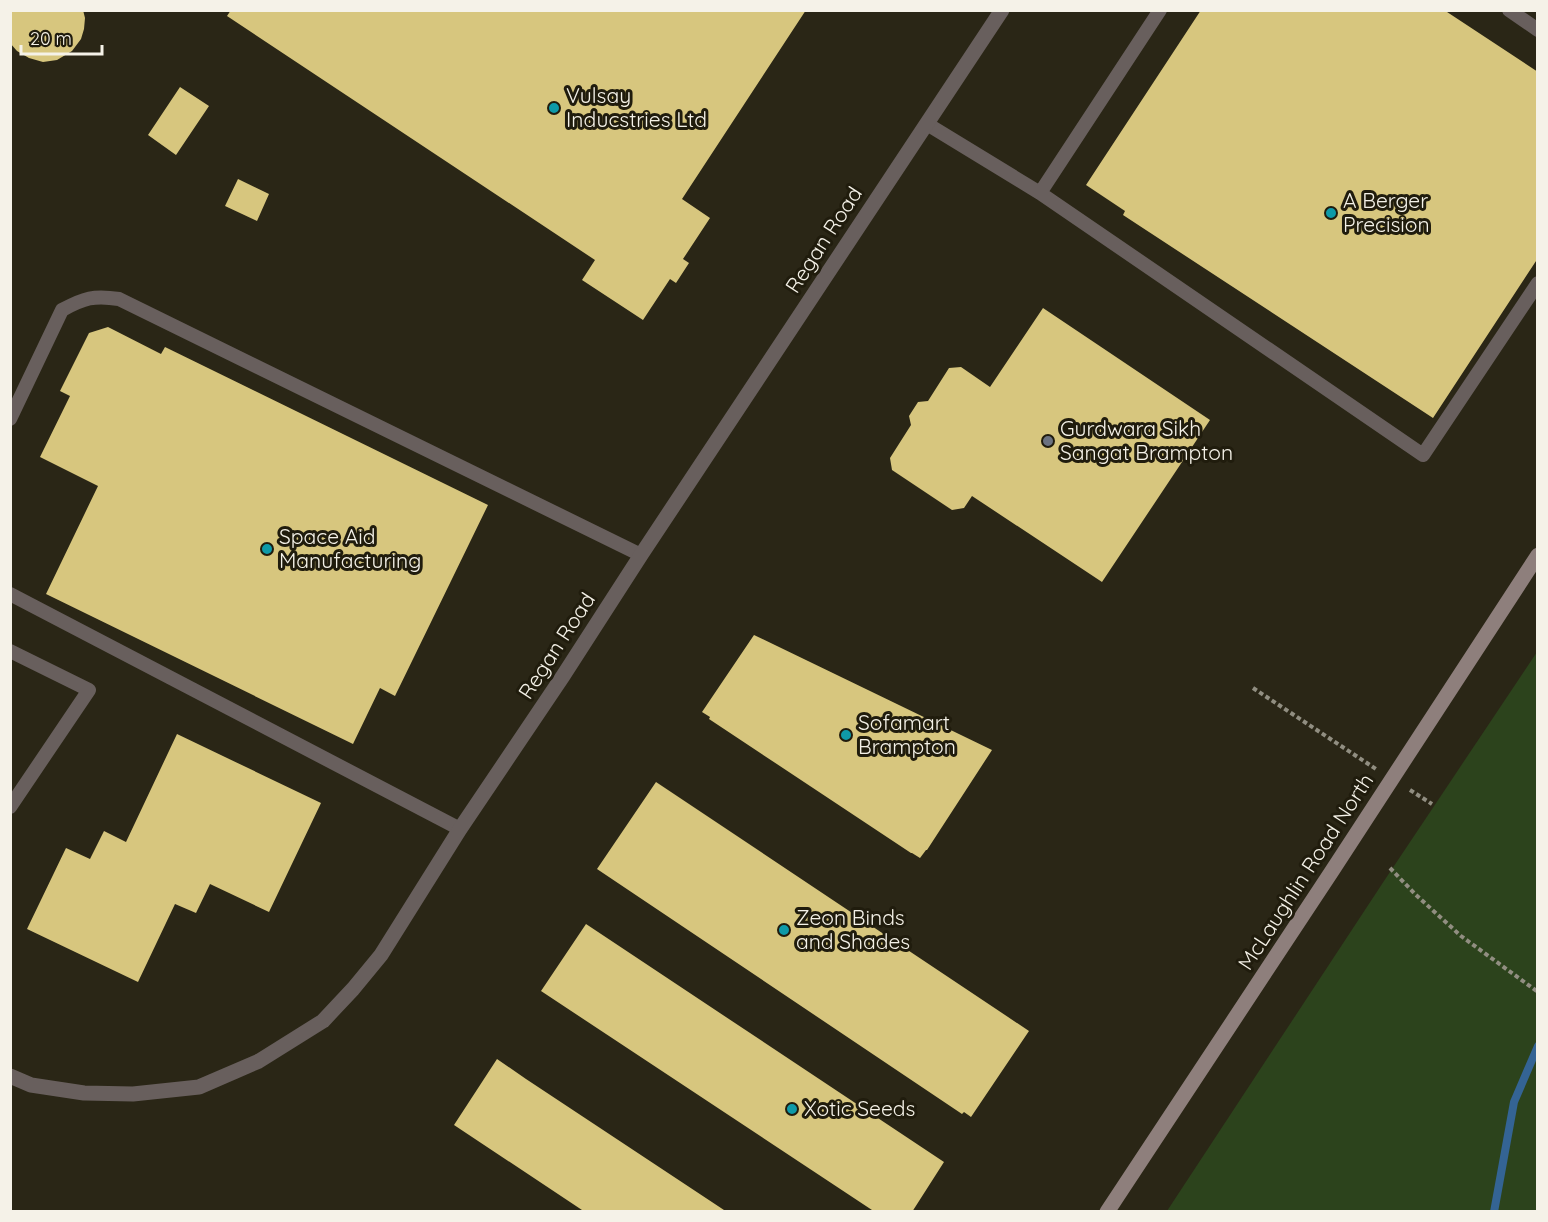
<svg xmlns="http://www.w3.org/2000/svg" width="1548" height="1222" viewBox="0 0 1548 1222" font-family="Quicksand,sans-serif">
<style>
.green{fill:#2c431c}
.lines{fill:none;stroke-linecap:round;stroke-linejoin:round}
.stream{stroke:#346494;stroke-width:8}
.building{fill:#d7c67e}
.path{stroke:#918e81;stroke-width:4;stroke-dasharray:4.5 3;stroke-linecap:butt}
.lane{stroke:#685f5d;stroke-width:14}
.street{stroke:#685f5d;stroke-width:15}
.secondary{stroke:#8e7f7c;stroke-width:15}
.culture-dot{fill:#0f9aa8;stroke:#201c0d;stroke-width:2}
.worship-dot{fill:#6b7280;stroke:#201c0d;stroke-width:2}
.labels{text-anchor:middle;stroke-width:6;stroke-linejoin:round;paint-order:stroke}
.poi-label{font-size:21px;fill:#f5f2e8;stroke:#201c0d;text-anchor:start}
.street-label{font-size:21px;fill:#f5f2e8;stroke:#201c0d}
</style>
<rect width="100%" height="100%" fill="#2a2616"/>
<path class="green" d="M 1537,652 L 1537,1211 L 1167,1211 L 1384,881 Z"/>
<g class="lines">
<path class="stream" d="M 1494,1212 L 1514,1102 L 1538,1046"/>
</g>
<path class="building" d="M 10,10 L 83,10 L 85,18 L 84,29 L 81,39 L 72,51 L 57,60 L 43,62 L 29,58 L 17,51 L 10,43 Z
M 231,10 L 806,10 L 682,199 L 710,218 L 683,259 L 689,263 L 676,283 L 670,279 L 643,320 L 582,280 L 595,260 L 227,16 Z
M 1201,10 L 1444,10 L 1538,72 L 1538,258 L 1433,418 L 1123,215 L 1125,211 L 1086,185 Z
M 180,87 L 209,106 L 176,155 L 148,135 Z
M 238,179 L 269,194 L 257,221 L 225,206 Z
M 1043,308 L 1210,420 L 1102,582 L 972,496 L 964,508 L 952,510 L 892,470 L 890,458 L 911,425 L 909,416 L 918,402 L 928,401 L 949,368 L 961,367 L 990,387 Z
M 108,327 L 161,354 L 165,347 L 488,505 L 395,696 L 380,688 L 353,744 L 46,594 L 98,486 L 40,457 L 70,396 L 60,391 L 89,333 Z
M 754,635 L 992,750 L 927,850 L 926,850 L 920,858 L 912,853 L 911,853 L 709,719 L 710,717 L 702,712 Z
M 177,734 L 321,803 L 269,912 L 210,884 L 196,913 L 175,904 L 138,982 L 27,929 L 66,848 L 90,859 L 104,831 L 126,842 Z
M 656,782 L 1029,1031 L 971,1117 L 964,1112 L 962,1114 L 597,869 Z
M 586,924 L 944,1162 L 912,1212 L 875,1212 L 541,991 Z
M 497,1059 L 526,1079 L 727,1212 L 585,1212 L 454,1125 Z"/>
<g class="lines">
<path class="path" d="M 1253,688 L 1376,769
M 1410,790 L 1432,804
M 1390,868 L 1416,895 L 1461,936 L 1538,992"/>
<path class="lane" d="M 1509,10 L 1538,30
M 927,124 L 1040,193 L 1160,10
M 1040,193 L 1423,455 L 1538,283
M 10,419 L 62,310 C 84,298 94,295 119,299 L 641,555
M 10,594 L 460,829
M 10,651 L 89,690 L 10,807"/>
<path class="street" d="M 10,1076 L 31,1085 L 84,1093 L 133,1094 L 199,1087 L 259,1061 L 323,1021 L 353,989 L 381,955 L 460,829 L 563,676 L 641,555 L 1002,10"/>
<path class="secondary" d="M 1107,1212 L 1332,871 L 1538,555"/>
</g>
<g class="culture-dot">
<circle cx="554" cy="108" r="6"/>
<circle cx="1331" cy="213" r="6"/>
<circle cx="267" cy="549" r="6"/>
<circle cx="846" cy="735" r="6"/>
<circle cx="784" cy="930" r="6"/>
<circle cx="792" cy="1109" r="6"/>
</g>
<circle class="worship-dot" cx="1048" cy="441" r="6"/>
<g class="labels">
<g class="poi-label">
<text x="566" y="103">Vulsay<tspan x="566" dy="24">Inducstries Ltd</tspan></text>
<text x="1343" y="208">A Berger<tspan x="1343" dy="24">Precision</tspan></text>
<text x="1060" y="436">Gurdwara Sikh<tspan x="1060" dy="24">Sangat Brampton</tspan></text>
<text x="279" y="544">Space Aid<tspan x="279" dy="24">Manufacturing</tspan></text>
<text x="858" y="730">Sofamart<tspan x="858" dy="24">Brampton</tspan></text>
<text x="796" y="925">Zeon Binds<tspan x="796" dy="24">and Shades</tspan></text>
<text x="804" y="1116">Xotic Seeds</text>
</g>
<g class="street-label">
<text transform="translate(824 240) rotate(-57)" y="7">Regan Road</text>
<text transform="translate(557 646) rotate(-57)" y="7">Regan Road</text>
<text transform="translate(1306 872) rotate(-57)" y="7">McLaughlin Road North</text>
</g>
</g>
<rect width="1548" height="1222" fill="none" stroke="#f5f2e8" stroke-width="24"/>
<path d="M21 45v9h81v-9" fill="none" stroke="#f5f2e8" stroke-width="3"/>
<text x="30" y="45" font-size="18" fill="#f5f2e8" stroke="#201c0d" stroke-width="4.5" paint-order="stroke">20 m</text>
</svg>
